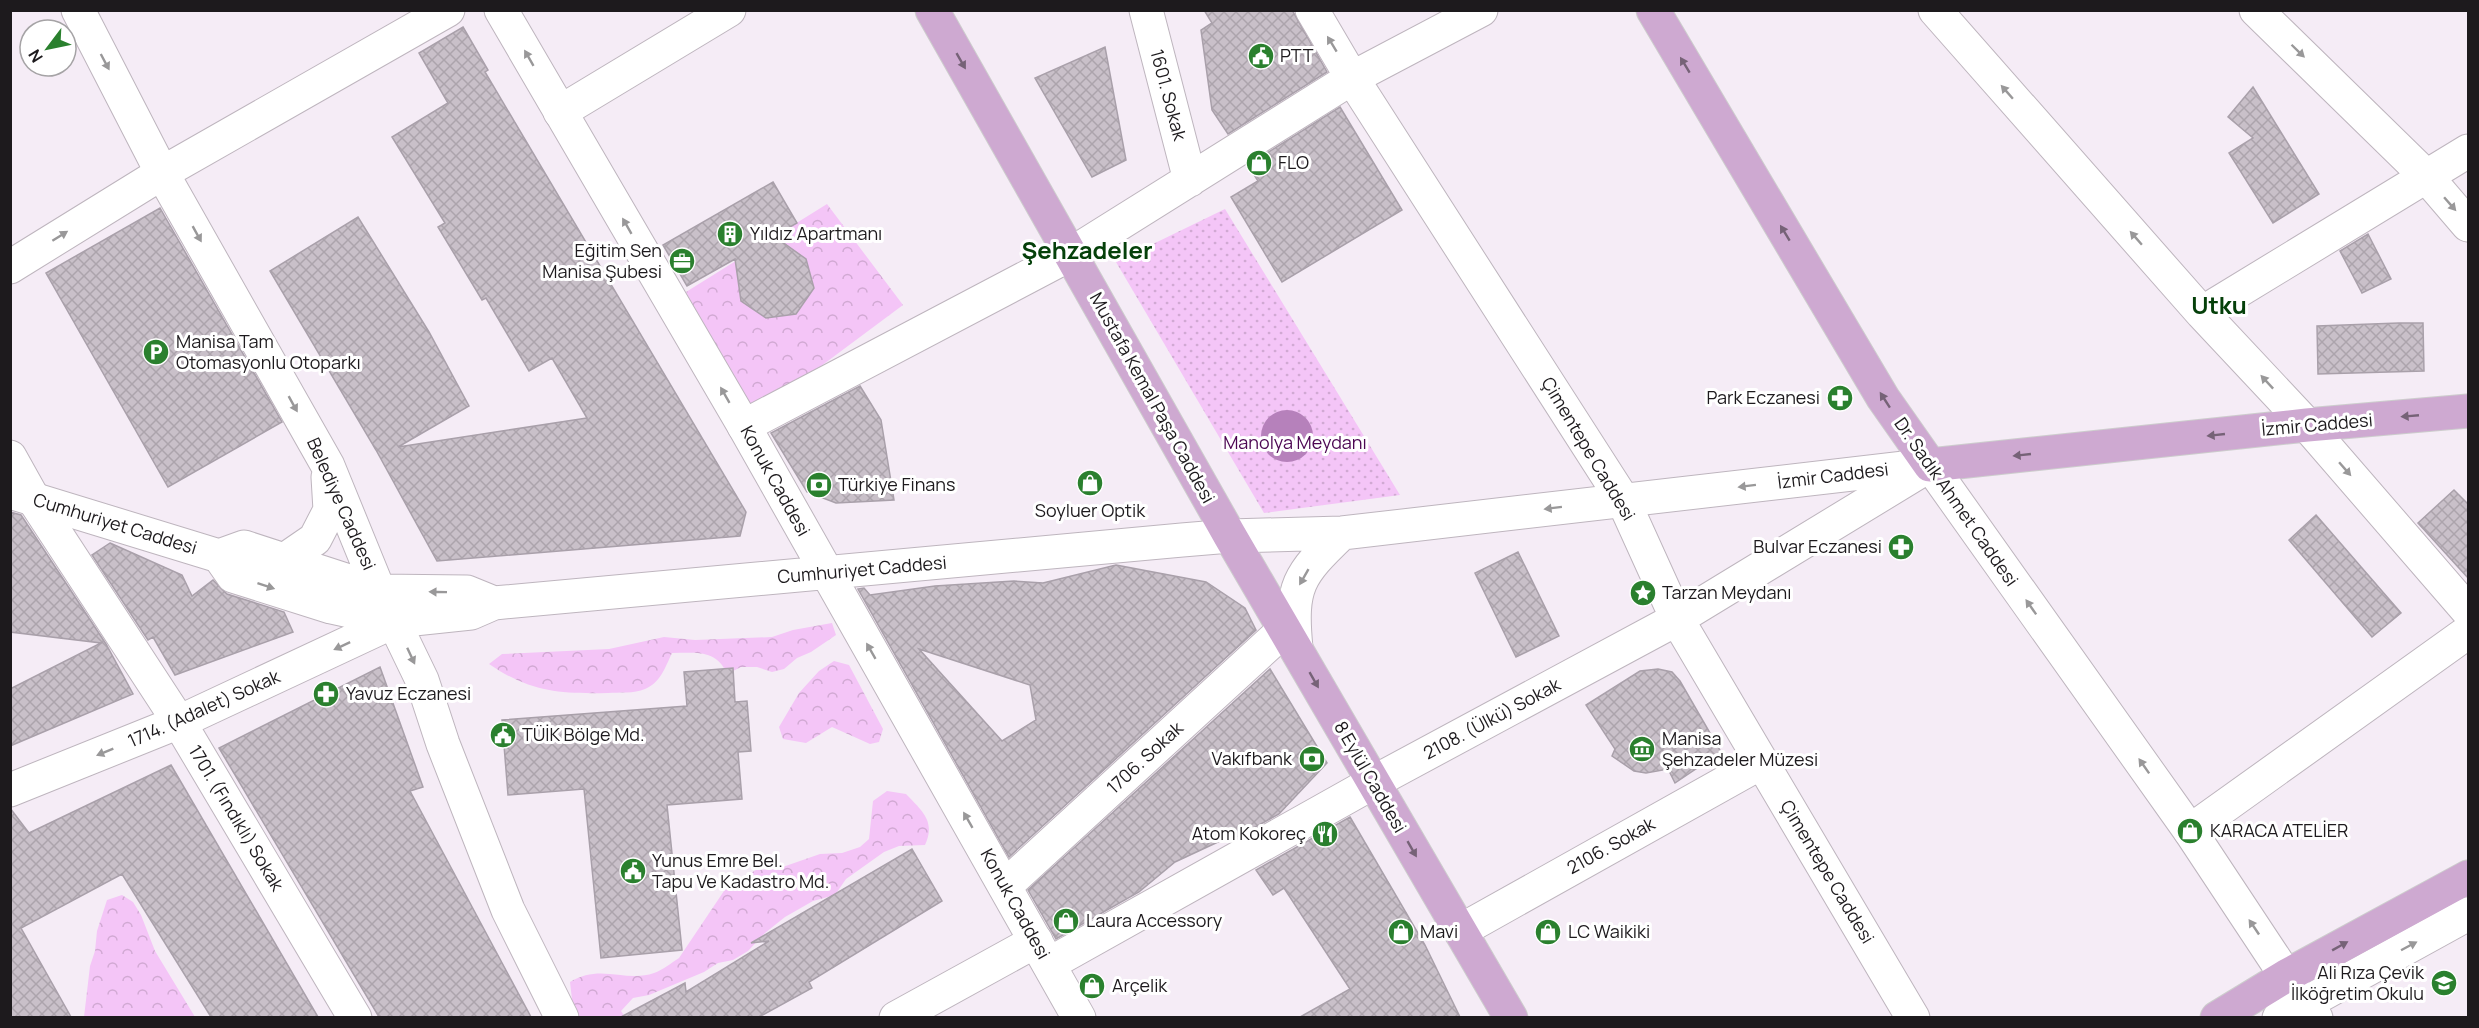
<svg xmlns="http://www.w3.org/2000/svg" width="2479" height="1028" viewBox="0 0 2479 1028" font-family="Manrope,sans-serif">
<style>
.forest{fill:url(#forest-crowns)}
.park{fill:url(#park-dots)}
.water{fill:#b681bb}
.building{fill:url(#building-cross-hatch);stroke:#a9a0aa;stroke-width:1.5;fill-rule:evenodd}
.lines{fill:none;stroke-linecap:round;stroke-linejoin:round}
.street-casing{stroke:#beb5be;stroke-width:35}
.secondary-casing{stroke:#beb5be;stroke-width:35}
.primary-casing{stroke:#cdcdcd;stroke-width:35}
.street{stroke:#fff;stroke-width:33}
.secondary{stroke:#fff;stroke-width:33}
.primary{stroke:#cea9d1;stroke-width:33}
.oneway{fill:#999899}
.oneway2{fill:#766277}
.labels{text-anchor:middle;stroke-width:6;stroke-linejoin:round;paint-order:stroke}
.poi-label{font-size:18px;fill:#1d1a1d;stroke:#fff;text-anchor:start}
.street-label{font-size:18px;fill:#1d1a1d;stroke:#fff}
.park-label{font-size:18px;fill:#4c0652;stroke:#fff}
.district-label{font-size:24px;font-weight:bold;fill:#05400a;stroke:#fff}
</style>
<defs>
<pattern id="forest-crowns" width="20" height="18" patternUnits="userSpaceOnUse" patternTransform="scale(1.5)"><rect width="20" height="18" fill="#f4c5f7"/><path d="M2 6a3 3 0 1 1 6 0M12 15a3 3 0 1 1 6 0" fill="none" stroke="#d1a9d3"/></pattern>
<pattern id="park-dots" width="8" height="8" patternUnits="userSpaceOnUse" patternTransform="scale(1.5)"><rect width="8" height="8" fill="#f4c5f7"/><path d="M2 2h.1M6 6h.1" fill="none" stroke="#d1a9d3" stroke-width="1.8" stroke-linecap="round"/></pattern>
<pattern id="building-cross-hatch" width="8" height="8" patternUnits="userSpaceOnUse" patternTransform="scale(1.5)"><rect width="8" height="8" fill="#c9c0c9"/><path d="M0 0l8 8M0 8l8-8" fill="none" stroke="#aca4ac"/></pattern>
</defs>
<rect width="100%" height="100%" fill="#f5ecf6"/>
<path class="forest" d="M 827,204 L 903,305 L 754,416 L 686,292 Z
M 832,623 L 836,635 L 811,652 L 797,658 L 784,669 L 772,672 L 757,667 L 741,667 L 727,674 C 717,649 695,653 672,653 C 665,668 660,683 645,689 C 634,694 619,692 608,693 C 559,694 530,692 489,664 L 502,654 L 609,649 L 664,637 L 695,640 L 772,637 L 793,630 Z
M 834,661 L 849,665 L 883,729 L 879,742 L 870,744 L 832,727 L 806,743 L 783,739 L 779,727 L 799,693 L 819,671 Z
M 887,791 L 906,794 C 922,811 936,821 925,845 L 899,846 L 884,852 L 846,879 L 835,895 L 813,901 L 785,917 L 765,933 L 748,951 L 733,960 L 718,963 L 704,972 L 649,995 L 633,998 L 621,1011 L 625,1017 L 574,1017 L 570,982 C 600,963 626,983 654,973 C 663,970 671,963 679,958 L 726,888 L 739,880 L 756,870 L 777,869 L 820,854 L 842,853 L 860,847 L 869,839 L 873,801 Z
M 122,895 L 133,902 L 141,915 L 155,951 L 195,1017 L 84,1017 L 90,966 L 95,951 L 97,931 L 107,900 Z"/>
<path class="park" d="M 1225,209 L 1400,495 L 1264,513 L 1116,262 Z"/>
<path class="water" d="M1261 436a26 26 0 1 1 52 0a26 26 0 1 1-52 0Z"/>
<path class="building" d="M 1204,10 L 1292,10 L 1327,72 L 1228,134 L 1212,110 L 1201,30 L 1212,23 Z
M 463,27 L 488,70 L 485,72 L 746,512 L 740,536 L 437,561 L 376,450 L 270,271 L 358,217 L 429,332 L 469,406 L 398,447 L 587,418 L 552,358 L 529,371 L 486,298 L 482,300 L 438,227 L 445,223 L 392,137 L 448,103 L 419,53 Z
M 1105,47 L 1126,160 L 1092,177 L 1035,78 Z
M 2253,87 L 2319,194 L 2273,223 L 2229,153 L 2253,138 L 2228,117 Z
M 1340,107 L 1402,210 L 1282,282 L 1231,197 L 1258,181 L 1248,165 Z
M 773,182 L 797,223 L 774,236 L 806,259 L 814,288 L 796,314 L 766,318 L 741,301 L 735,259 L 687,286 L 663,245 Z
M 160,208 L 282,422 L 168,487 L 46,273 Z
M 2368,234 L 2391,279 L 2362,293 L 2340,251 Z
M 2399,323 L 2423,323 L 2424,371 L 2318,374 L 2317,326 Z
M 860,386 L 881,420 L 894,500 L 836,503 L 807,492 L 771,433 Z
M 2454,490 L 2469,505 L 2469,579 L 2418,523 Z
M 10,512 L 21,515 L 106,644 L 133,694 L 10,746 L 10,689 L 101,643 L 10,632 Z
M 2316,515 L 2401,613 L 2372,637 L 2289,540 Z
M 110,543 L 182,575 L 192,596 L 213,580 L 227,594 L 284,612 L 293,632 L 175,675 L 153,637 L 148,640 L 92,555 Z
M 1518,552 L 1559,636 L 1516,657 L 1475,573 Z
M 1116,565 L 1206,582 L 1245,608 L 1256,630 L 1009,857 L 858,589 L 864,588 L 870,595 L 935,586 L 1014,581 L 1043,583 ZM 919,649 L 1030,685 L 1036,720 L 1002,741 Z
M 380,667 L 423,787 L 410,791 L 531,1017 L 379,1017 L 219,748 Z
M 733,668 L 735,702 L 747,701 L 751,751 L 738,752 L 742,799 L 667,805 L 682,950 L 601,958 L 584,789 L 508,795 L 502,720 L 687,706 L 684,672 Z
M 1270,669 L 1327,763 L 1279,814 L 1235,838 L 1233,835 L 1175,862 L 1139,892 L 1056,939 L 1028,890 Z
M 1658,669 L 1672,672 L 1680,681 L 1721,752 L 1675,783 L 1668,769 L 1646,773 L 1634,771 L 1612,756 L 1615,749 L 1586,705 L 1640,671 Z
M 171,765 L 318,1017 L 211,1017 L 122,874 L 21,928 L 71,1017 L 10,1017 L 10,808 L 29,833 Z
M 1350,817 L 1425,945 L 1460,1017 L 1300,1017 L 1350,989 L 1284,888 L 1273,895 L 1256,870 Z
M 912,849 L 942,901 L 809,982 L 812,988 L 759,1017 L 621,1017 L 685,983 L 686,992 L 769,941 L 751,943 Z"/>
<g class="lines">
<defs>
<path id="street" d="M 1146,10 L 1190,180
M 1312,10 L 1352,78 L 1623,500 L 1677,619 L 1913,1018
M 1935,10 L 2202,313 L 2307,425 L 2468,611
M 2256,10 L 2426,176 L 2468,225
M 560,112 L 729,10
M 10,267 L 162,173 L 448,10
M 2202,313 L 2468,151
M 744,426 L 1071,254 L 1352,78 L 1481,10
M 10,457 L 34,500 L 179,722 L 355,1018
M 2190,831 L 2468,632
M 1005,886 L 1284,630
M 1460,931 L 1762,762
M 1049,964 L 1374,782 L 1677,619 L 1930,465
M 896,1018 L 1036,941"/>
<path id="secondary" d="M 78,10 L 162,173 L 328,466 L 379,591 L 422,680 L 443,744 L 508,910 L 562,1018
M 501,10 L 744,426 L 1079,1018
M 10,492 L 219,556 L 233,576 L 331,607 L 395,621 L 471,613 L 494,603 L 1182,540 L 1230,536 L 1342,533 L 1930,465 L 2190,831 L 2286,976 L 2302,1004 L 2316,1018
M 219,556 L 244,547 L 379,591 L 467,592 L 494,603
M 283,561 L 315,539 L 330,510 L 328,477
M 1296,648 C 1290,586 1298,575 1342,533
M 10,790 L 179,722 L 395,621
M 2279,1018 L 2468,914"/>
<path id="primary" d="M 932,10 L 1230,536 L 1511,1018
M 1653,10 L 1883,398 L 1930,465 L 2307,425 L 2468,411
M 2217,1018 L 2286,976 L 2468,877"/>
</defs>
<use href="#street" class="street-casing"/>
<use href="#secondary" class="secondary-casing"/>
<use href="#primary" class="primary-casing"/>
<use href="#street" class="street"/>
<use href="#secondary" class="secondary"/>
<use href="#primary" class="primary"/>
</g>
<defs><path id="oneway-solid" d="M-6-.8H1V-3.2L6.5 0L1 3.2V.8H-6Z" transform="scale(1.5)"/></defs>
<g class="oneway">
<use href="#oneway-solid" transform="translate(1332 44) rotate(-121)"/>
<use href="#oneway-solid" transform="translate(2298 51) rotate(44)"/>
<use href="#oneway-solid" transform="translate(529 58) rotate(-120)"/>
<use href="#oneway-solid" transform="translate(105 62) rotate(62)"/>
<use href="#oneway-solid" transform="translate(2007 92) rotate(-131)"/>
<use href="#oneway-solid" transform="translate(2450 204) rotate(49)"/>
<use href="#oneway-solid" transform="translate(627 226) rotate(-120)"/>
<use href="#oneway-solid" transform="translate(197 234) rotate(61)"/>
<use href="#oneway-solid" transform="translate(60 236) rotate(-32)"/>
<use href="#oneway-solid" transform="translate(2136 238) rotate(-131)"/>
<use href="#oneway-solid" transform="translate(2267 382) rotate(-133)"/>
<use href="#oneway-solid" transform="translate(725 395) rotate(-120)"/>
<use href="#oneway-solid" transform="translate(293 404) rotate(61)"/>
<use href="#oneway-solid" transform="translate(2345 469) rotate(49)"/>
<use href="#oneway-solid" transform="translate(1747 486) rotate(173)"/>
<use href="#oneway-solid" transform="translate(1553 508) rotate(173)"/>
<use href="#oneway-solid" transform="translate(1304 577) rotate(120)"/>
<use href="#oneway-solid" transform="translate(266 586) rotate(18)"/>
<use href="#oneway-solid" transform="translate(438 592) rotate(-179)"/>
<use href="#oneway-solid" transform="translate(2031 607) rotate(-125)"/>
<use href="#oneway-solid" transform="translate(342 646) rotate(155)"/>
<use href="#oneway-solid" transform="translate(871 651) rotate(-120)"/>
<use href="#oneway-solid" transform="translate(411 656) rotate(65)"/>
<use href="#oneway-solid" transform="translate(105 752) rotate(158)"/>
<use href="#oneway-solid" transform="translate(2144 766) rotate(-125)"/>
<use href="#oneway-solid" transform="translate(968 820) rotate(-120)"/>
<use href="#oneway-solid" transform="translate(2254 927) rotate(-124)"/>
<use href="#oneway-solid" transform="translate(2409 946) rotate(-28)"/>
</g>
<g class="oneway2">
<use href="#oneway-solid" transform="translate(961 61) rotate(60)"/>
<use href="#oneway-solid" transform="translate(1685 65) rotate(-121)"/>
<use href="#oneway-solid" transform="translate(1785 233) rotate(-121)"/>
<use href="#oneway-solid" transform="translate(1885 400) rotate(-123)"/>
<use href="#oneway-solid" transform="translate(2410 416) rotate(175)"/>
<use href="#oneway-solid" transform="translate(2216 435) rotate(174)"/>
<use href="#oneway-solid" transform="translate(2022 455) rotate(174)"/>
<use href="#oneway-solid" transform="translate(1314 680) rotate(60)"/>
<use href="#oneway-solid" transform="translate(1412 849) rotate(60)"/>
<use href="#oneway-solid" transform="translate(2340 946) rotate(-29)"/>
</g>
<defs>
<symbol id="civic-disc" viewBox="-11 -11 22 22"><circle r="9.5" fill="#2a802e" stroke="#fff"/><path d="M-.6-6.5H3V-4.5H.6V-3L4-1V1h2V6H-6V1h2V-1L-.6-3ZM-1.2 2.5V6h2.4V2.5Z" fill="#fff"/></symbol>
<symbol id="shop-disc" viewBox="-11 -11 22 22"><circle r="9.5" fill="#2a802e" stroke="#fff"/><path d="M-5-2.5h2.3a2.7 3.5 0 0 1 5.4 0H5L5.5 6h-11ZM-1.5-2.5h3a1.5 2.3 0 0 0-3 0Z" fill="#fff"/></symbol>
<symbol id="building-disc" viewBox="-11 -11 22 22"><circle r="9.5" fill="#2a802e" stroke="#fff"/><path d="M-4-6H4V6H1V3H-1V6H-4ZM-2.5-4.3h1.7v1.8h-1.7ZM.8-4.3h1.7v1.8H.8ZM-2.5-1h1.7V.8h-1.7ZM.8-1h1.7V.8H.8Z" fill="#fff"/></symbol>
<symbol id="office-disc" viewBox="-11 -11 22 22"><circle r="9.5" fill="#2a802e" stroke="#fff"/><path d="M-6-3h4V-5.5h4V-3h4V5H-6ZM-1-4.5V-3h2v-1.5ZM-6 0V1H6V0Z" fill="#fff"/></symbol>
<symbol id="parking-disc" viewBox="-11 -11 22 22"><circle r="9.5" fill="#2a802e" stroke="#fff"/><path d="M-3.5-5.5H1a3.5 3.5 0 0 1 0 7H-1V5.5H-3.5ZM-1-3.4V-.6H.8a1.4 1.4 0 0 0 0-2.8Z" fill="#fff"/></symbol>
<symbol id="pharmacy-disc" viewBox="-11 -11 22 22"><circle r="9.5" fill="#2a802e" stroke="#fff"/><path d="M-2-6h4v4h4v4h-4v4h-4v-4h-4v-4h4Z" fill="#fff"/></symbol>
<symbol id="bank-disc" viewBox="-11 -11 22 22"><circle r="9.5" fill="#2a802e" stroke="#fff"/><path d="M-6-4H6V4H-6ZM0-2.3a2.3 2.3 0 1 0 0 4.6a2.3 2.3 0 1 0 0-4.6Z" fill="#fff"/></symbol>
<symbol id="sight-disc" viewBox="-11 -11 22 22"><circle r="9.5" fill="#2a802e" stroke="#fff"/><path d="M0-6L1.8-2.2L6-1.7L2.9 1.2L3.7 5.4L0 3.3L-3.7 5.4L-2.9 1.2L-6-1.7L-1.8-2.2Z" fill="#fff"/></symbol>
<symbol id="museum-disc" viewBox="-11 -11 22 22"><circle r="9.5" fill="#2a802e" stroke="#fff"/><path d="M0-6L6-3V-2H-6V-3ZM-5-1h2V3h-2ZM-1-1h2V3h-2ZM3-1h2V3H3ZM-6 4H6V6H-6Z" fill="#fff"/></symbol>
<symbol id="restaurant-disc" viewBox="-11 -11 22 22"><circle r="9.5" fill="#2a802e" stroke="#fff"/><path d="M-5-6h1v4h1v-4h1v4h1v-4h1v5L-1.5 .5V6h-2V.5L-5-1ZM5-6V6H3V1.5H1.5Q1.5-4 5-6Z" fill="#fff"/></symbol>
<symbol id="school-disc" viewBox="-11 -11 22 22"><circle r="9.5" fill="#2a802e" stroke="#fff"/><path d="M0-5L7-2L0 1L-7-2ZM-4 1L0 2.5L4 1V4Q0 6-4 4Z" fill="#fff"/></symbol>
</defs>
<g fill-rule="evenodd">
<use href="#civic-disc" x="1246" y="41" width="30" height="30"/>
<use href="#shop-disc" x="1244" y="148" width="30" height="30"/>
<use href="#building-disc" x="715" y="219" width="30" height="30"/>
<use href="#office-disc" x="667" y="246" width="30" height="30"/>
<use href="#parking-disc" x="141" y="337" width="30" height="30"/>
<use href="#pharmacy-disc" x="1825" y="383" width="30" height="30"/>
<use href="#shop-disc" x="1075" y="468" width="30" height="30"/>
<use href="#bank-disc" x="804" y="470" width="30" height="30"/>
<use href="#pharmacy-disc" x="1886" y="532" width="30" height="30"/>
<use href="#sight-disc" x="1628" y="578" width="30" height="30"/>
<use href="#pharmacy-disc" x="311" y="679" width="30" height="30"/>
<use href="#civic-disc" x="488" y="720" width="30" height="30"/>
<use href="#museum-disc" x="1627" y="734" width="30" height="30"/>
<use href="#bank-disc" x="1297" y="744" width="30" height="30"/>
<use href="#shop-disc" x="2175" y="816" width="30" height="30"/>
<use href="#restaurant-disc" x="1310" y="819" width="30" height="30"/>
<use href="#civic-disc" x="618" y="856" width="30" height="30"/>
<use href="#shop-disc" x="1051" y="906" width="30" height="30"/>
<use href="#shop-disc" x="1386" y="917" width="30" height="30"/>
<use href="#shop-disc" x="1533" y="917" width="30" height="30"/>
<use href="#school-disc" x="2429" y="968" width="30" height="30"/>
<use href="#shop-disc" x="1077" y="971" width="30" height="30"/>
</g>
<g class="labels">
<g class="poi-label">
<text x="1280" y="62">PTT</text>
<text x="1278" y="169">FLO</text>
<text x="750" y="240">Yıldız Apartmanı</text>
<text x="662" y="257" text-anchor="end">Eğitim Sen<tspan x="662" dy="21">Manisa Şubesi</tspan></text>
<text x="176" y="348">Manisa Tam<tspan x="176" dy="21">Otomasyonlu Otoparkı</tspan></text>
<text x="1820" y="404" text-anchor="end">Park Eczanesi</text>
<text x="838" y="491">Türkiye Finans</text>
<text x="1090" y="517" text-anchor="middle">Soyluer Optik</text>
<text x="1882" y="553" text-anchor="end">Bulvar Eczanesi</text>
<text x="1662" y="599">Tarzan Meydanı</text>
<text x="346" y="700">Yavuz Eczanesi</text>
<text x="522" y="741">TÜİK Bölge Md.</text>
<text x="1662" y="745">Manisa<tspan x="1662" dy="21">Şehzadeler Müzesi</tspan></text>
<text x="1292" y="765" text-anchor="end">Vakıfbank</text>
<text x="2210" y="837">KARACA ATELİER</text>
<text x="1306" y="840" text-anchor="end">Atom Kokoreç</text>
<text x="652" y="867">Yunus Emre Bel.<tspan x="652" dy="21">Tapu Ve Kadastro Md.</tspan></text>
<text x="1086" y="927">Laura Accessory</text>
<text x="1420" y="938">Mavi</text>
<text x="1568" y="938">LC Waikiki</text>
<text x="2424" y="979" text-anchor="end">Ali Rıza Çevik<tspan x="2424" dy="21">İlköğretim Okulu</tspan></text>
<text x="1112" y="992">Arçelik</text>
</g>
<g class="street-label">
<text transform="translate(1168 95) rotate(75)" y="6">1601. Sokak</text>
<text transform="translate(1152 398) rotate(61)" y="6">Mustafa Kemal Paşa Caddesi</text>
<text transform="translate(2317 425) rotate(-5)" y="6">İzmir Caddesi</text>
<text transform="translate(1588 449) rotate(59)" y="6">Çimentepe Caddesi</text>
<text transform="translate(1833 476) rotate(-7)" y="6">İzmir Caddesi</text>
<text transform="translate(775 481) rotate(61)" y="6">Konuk Caddesi</text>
<text transform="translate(1956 502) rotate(55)" y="6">Dr. Sadık Ahmet Caddesi</text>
<text transform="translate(341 504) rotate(66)" y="6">Belediye Caddesi</text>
<text transform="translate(115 524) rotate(17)" y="6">Cumhuriyet Caddesi</text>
<text transform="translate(862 570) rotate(-5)" y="6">Cumhuriyet Caddesi</text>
<text transform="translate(204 709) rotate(-24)" y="6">1714. (Adalet) Sokak</text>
<text transform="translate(1492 719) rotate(-28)" y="6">2108. (Ülkü) Sokak</text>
<text transform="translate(1145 758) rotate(-43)" y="6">1706. Sokak</text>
<text transform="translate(1370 777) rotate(60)" y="6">8 Eylül Caddesi</text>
<text transform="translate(236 818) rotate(59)" y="6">1701. (Fındıklı) Sokak</text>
<text transform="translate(1611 846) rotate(-29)" y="6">2106. Sokak</text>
<text transform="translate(1827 872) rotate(59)" y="6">Çimentepe Caddesi</text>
<text transform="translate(1015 904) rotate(61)" y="6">Konuk Caddesi</text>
</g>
<g class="park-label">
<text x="1295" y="449">Manolya Meydanı</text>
</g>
<g class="district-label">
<text x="1087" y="259">Şehzadeler</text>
<text x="2219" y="314">Utku</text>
</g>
</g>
<rect width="2479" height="1028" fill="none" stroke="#1d1a1d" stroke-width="24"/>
<g transform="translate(48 48) rotate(238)"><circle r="28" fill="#ffffff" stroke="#a5a3a5" stroke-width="1.5"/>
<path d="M0-4.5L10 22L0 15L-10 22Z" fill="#2a802e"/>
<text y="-9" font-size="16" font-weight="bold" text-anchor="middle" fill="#1d1a1d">N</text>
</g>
</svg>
